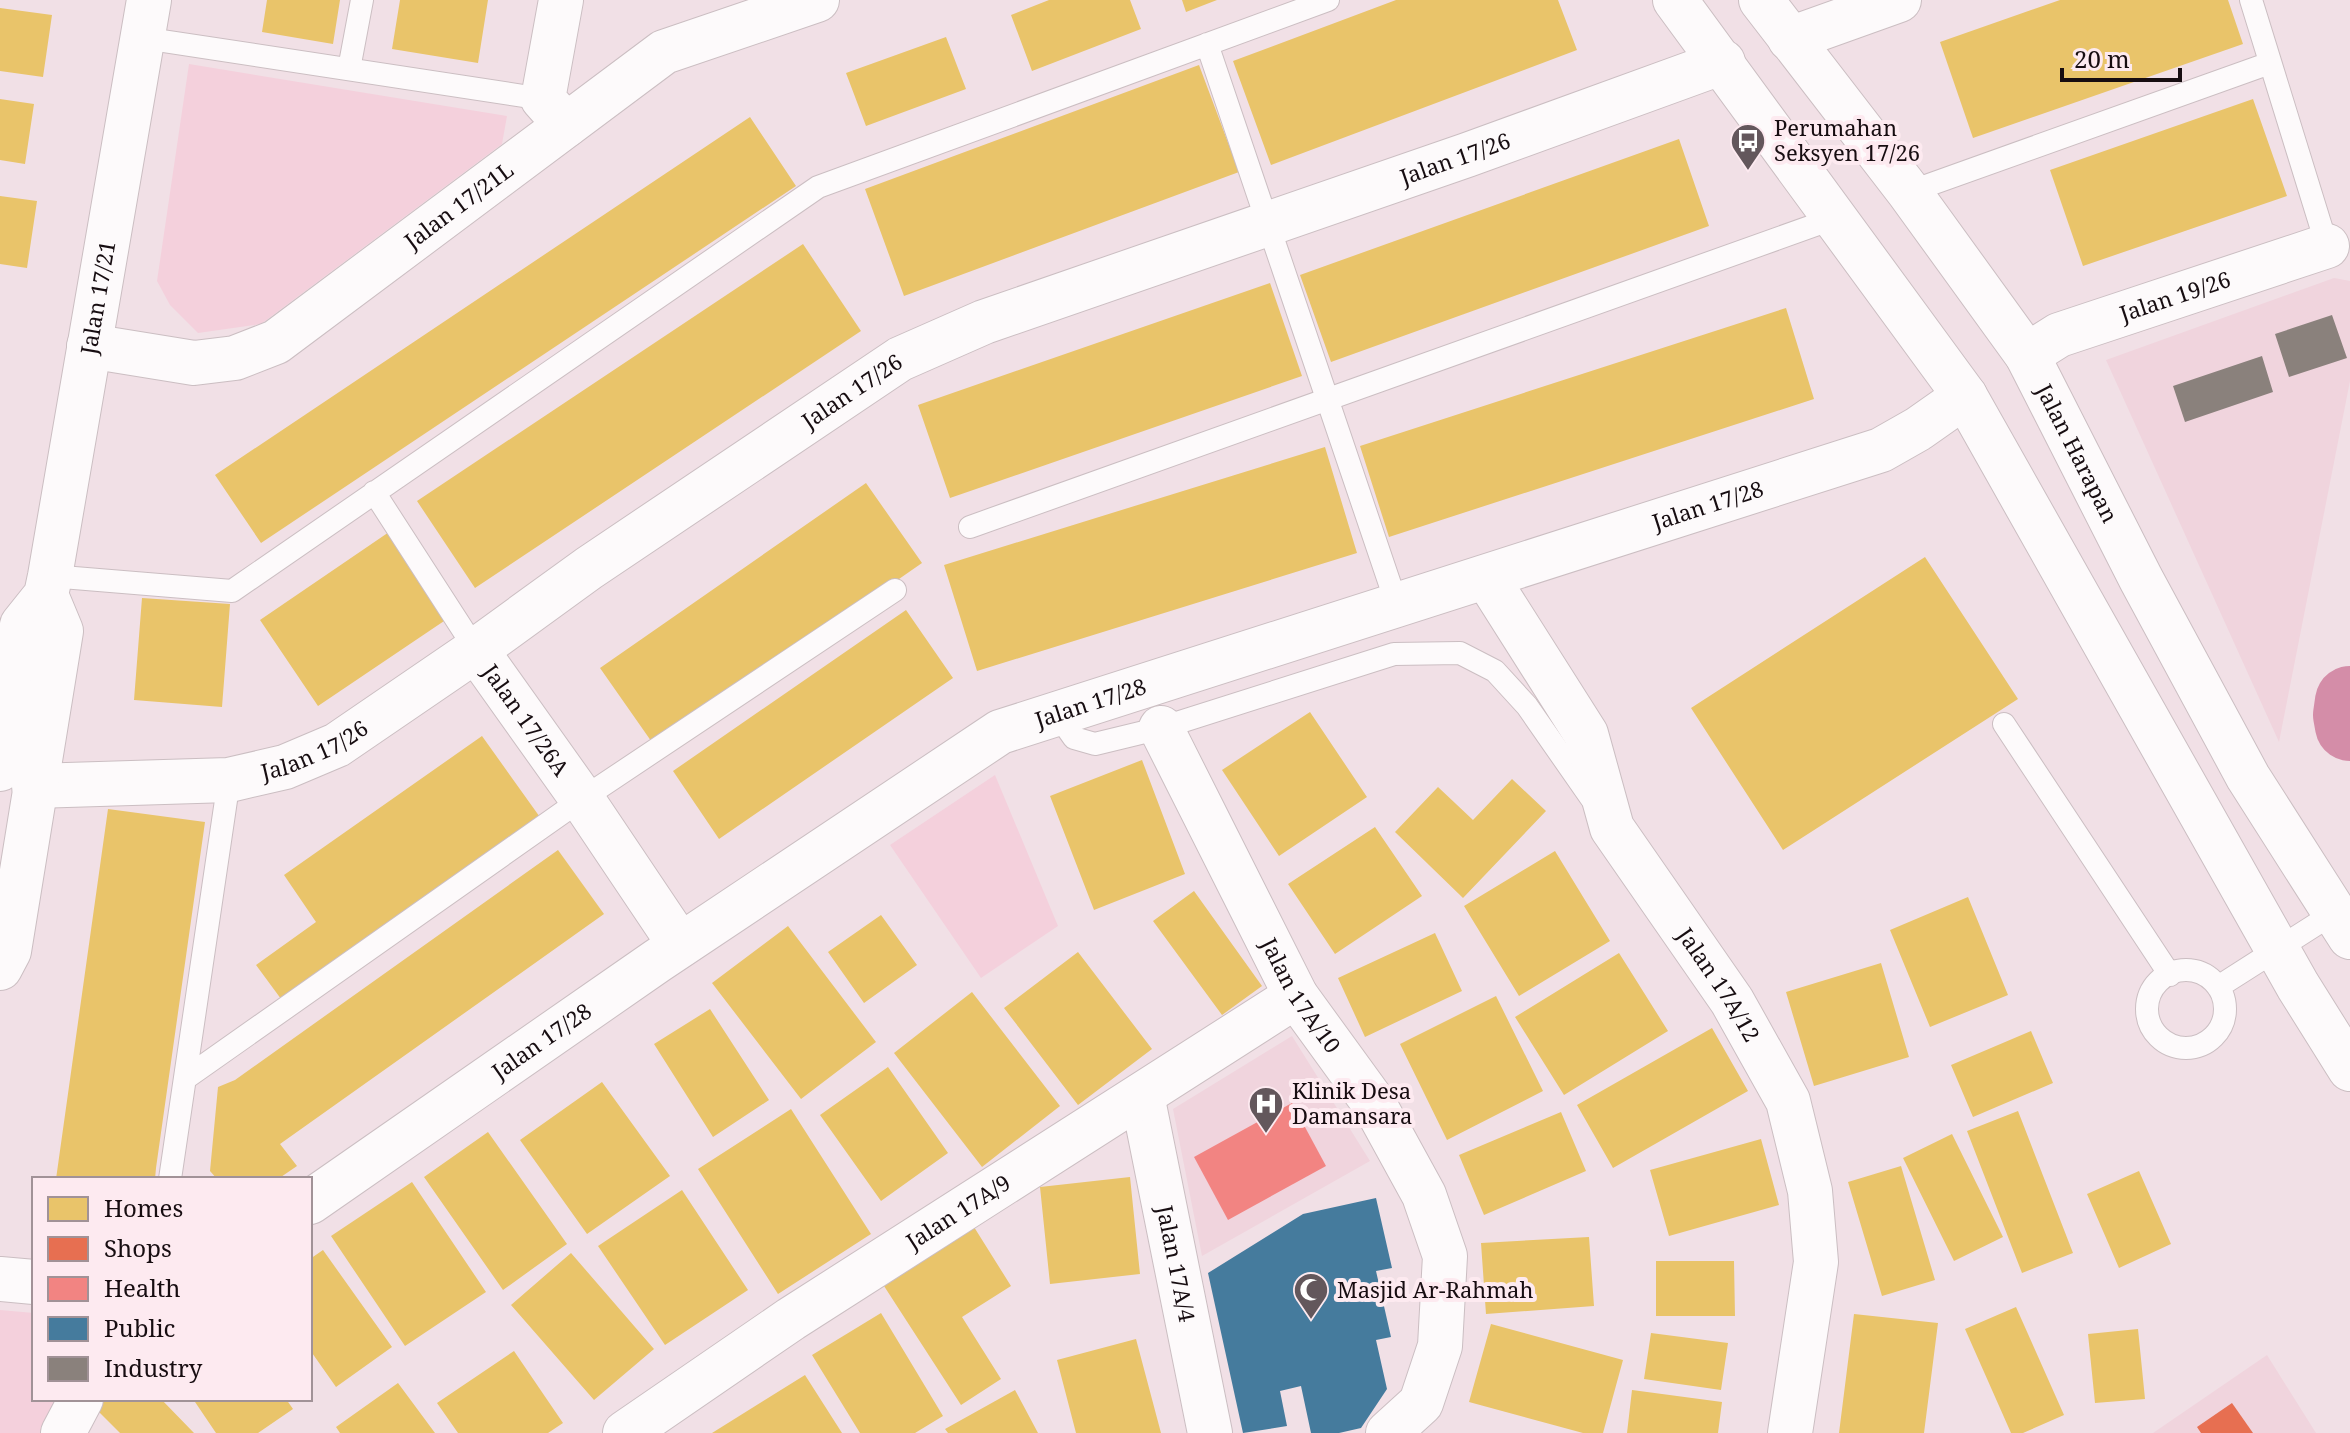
<svg xmlns="http://www.w3.org/2000/svg" width="2350" height="1433" viewBox="0 0 2350 1433" font-family="'Noto Serif',serif">
<style>
.built{fill:#f0d4dd}
.green{fill:#f4d0dc}
.homes{fill:#e9c46a}
.shops{fill:#e76f51}
.health{fill:#f28482}
.public{fill:#457b9d}
.industry{fill:#8a817c}
.lines{fill:none;stroke-linecap:round;stroke-linejoin:round}
.river{stroke:#d48da8;stroke-width:70}
.lane-casing{stroke:#cbbec2;stroke-width:24}
.street-casing{stroke:#cbbec2;stroke-width:46}
.secondary-casing{stroke:#cbbec2;stroke-width:46}
.lane{stroke:#fdfafb;stroke-width:22}
.street{stroke:#fdfafb;stroke-width:44}
.secondary{stroke:#fdfafb;stroke-width:44}
.labels{text-anchor:middle;stroke-width:8;stroke-linejoin:round;paint-order:stroke}
.poi-label{font-size:22px;fill:#170d11;stroke:#fdeaf0;text-anchor:start}
.street-label{font-size:22px;fill:#170d11;stroke:#fdeaf0}
</style>
<rect width="100%" height="100%" fill="#f1e0e6"/>
<path class="built" d="M 2334,278 L 2350,281 L 2350,381 L 2279,742 L 2106,360 Z
M 1292,1036 L 1370,1161 L 1202,1256 L 1173,1109 Z
M 2267,1355 L 2316,1433 L 2153,1433 Z"/>
<path class="green" d="M 189,64 L 507,116 L 502,144 L 261,324 L 198,333 L 170,305 L 157,281 Z
M 995,775 L 1058,926 L 981,978 L 890,845 Z
M 0,1310 L 34,1313 L 34,1399 L 63,1399 L 42,1433 L 0,1433 Z"/>
<path class="homes" d="M 267,0 L 340,0 L 333,44 L 262,32 Z
M 400,0 L 488,0 L 478,63 L 392,49 Z
M 1049,0 L 1130,0 L 1141,29 L 1032,71 L 1011,15 Z
M 1182,0 L 1217,0 L 1186,12 Z
M 1396,0 L 1558,0 L 1577,50 L 1271,165 L 1233,61 Z
M 2060,0 L 2228,0 L 2243,44 L 1973,138 L 1940,42 Z
M 0,8 L 52,15 L 43,77 L 0,71 Z
M 946,37 L 966,89 L 866,126 L 846,73 Z
M 1199,65 L 1239,172 L 904,296 L 865,189 Z
M 0,99 L 34,104 L 25,164 L 0,160 Z
M 2253,99 L 2287,196 L 2083,266 L 2050,170 Z
M 750,117 L 796,186 L 261,543 L 215,475 Z
M 1679,139 L 1709,226 L 1331,362 L 1300,275 Z
M 0,196 L 37,201 L 27,268 L 0,264 Z
M 803,244 L 861,331 L 475,588 L 417,501 Z
M 1270,283 L 1302,376 L 950,498 L 918,405 Z
M 1786,308 L 1814,399 L 1389,537 L 1360,446 Z
M 1325,447 L 1357,553 L 977,671 L 944,565 Z
M 866,483 L 922,563 L 656,748 L 600,668 Z
M 392,530 L 450,617 L 318,706 L 260,620 Z
M 1925,557 L 2018,699 L 1783,850 L 1691,708 Z
M 142,598 L 230,604 L 222,707 L 134,700 Z
M 906,610 L 953,678 L 719,839 L 673,771 Z
M 1310,712 L 1367,797 L 1279,856 L 1222,770 Z
M 482,736 L 542,820 L 284,1003 L 256,965 L 316,922 L 284,875 Z
M 1142,760 L 1185,874 L 1094,910 L 1050,796 Z
M 1512,779 L 1546,811 L 1463,898 L 1395,832 L 1438,787 L 1473,820 Z
M 108,809 L 205,822 L 156,1168 L 155,1179 L 56,1179 Z
M 1375,827 L 1422,896 L 1335,954 L 1288,884 Z
M 558,850 L 604,914 L 280,1144 L 297,1166 L 278,1179 L 217,1179 L 210,1171 L 218,1087 L 235,1080 Z
M 1555,851 L 1610,941 L 1519,996 L 1464,906 Z
M 1194,891 L 1262,986 L 1222,1015 L 1153,921 Z
M 1968,897 L 2008,995 L 1930,1027 L 1890,930 Z
M 881,915 L 917,965 L 864,1003 L 828,952 Z
M 788,926 L 876,1042 L 801,1099 L 712,983 Z
M 1435,933 L 1462,991 L 1365,1037 L 1338,978 Z
M 1078,952 L 1152,1049 L 1078,1105 L 1004,1008 Z
M 1619,953 L 1668,1031 L 1564,1095 L 1515,1017 Z
M 1881,963 L 1909,1057 L 1814,1086 L 1786,992 Z
M 972,992 L 1060,1106 L 982,1167 L 894,1053 Z
M 1496,996 L 1543,1091 L 1447,1140 L 1400,1044 Z
M 710,1009 L 769,1100 L 713,1137 L 654,1044 Z
M 1712,1028 L 1748,1091 L 1613,1168 L 1577,1105 Z
M 2031,1031 L 2053,1083 L 1973,1117 L 1951,1065 Z
M 888,1067 L 948,1153 L 881,1201 L 820,1115 Z
M 602,1082 L 670,1176 L 587,1234 L 520,1140 Z
M 791,1109 L 871,1234 L 778,1294 L 698,1169 Z
M 2018,1111 L 2073,1253 L 2022,1273 L 1967,1131 Z
M 1561,1112 L 1586,1171 L 1484,1215 L 1459,1155 Z
M 488,1132 L 567,1244 L 503,1290 L 424,1177 Z
M 1952,1134 L 2003,1237 L 1954,1261 L 1903,1158 Z
M 1761,1139 L 1779,1205 L 1669,1236 L 1650,1170 Z
M 1901,1166 L 1935,1280 L 1882,1296 L 1848,1182 Z
M 2139,1171 L 2171,1244 L 2119,1268 L 2087,1194 Z
M 1130,1177 L 1140,1274 L 1050,1284 L 1040,1187 Z
M 412,1182 L 486,1292 L 405,1346 L 331,1236 Z
M 682,1190 L 748,1290 L 665,1345 L 598,1246 Z
M 974,1227 L 1011,1286 L 962,1317 L 1001,1379 L 961,1405 L 884,1286 Z
M 1589,1237 L 1594,1306 L 1486,1314 L 1481,1243 Z
M 323,1250 L 392,1347 L 336,1387 L 310,1350 L 310,1259 Z
M 571,1253 L 654,1349 L 594,1400 L 511,1305 Z
M 1656,1261 L 1734,1261 L 1735,1316 L 1656,1316 Z
M 2016,1307 L 2064,1415 L 2023,1433 L 2011,1433 L 1965,1329 Z
M 881,1313 L 943,1416 L 915,1433 L 860,1433 L 812,1355 Z
M 1854,1314 L 1938,1323 L 1924,1433 L 1839,1433 Z
M 1491,1324 L 1623,1360 L 1603,1433 L 1583,1433 L 1469,1402 Z
M 2138,1329 L 2145,1399 L 2095,1403 L 2088,1334 Z
M 1651,1333 L 1728,1343 L 1721,1390 L 1644,1379 Z
M 1136,1339 L 1161,1433 L 1076,1433 L 1057,1360 Z
M 514,1351 L 563,1423 L 548,1433 L 458,1433 L 437,1403 Z
M 805,1375 L 842,1433 L 712,1433 Z
M 398,1383 L 435,1433 L 340,1433 L 336,1427 Z
M 1015,1390 L 1038,1433 L 948,1433 L 945,1429 Z
M 1632,1390 L 1722,1402 L 1718,1433 L 1627,1433 Z
M 102,1399 L 161,1399 L 194,1433 L 120,1433 L 94,1407 Z
M 193,1399 L 286,1399 L 293,1409 L 258,1433 L 216,1433 Z"/>
<path class="shops" d="M 2232,1403 L 2253,1433 L 2201,1433 L 2197,1427 Z"/>
<path class="health" d="M 1292,1103 L 1326,1166 L 1228,1220 L 1194,1157 Z"/>
<path class="public" d="M 1376,1198 L 1392,1268 L 1376,1271 L 1391,1337 L 1376,1340 L 1387,1389 L 1361,1428 L 1339,1433 L 1311,1433 L 1301,1386 L 1280,1391 L 1287,1426 L 1243,1433 L 1208,1273 L 1303,1214 Z"/>
<path class="industry" d="M 2332,315 L 2347,358 L 2289,377 L 2275,334 Z
M 2262,356 L 2273,392 L 2185,422 L 2173,386 Z"/>
<g class="lines">
<path class="river" d="M 2350,701 L 2348,715 L 2350,726"/>
<defs>
<path id="lane" d="M 2251,0 L 2327,246
M 143,38 L 543,99
M 1207,44 L 1397,605
M 349,69 L 362,0
M 1909,192 L 2270,63
M 374,492 L 476,650
M 970,527 L 1835,218
M 50,576 L 232,591 L 818,187 L 1328,0
M 1057,714 L 1074,738 L 1095,744 L 1161,728 L 1394,654 L 1460,653 L 1495,671 L 1527,706 L 1591,798
M 2004,724 L 2170,975
M2147 1009a39 39 0 1 1 78 0a39 39 0 1 1-78 0Z
M 2218,987 L 2334,913
M 186,1078 L 582,799 L 895,590
M 170,1179 L 229,780"/>
<g id="street">
<path d="M 561,0 L 543,99 L 566,125"/>
<path d="M 1790,39 L 1899,0"/>
<path id="s1" d="M 89,346 L 194,363 L 235,358 L 276,342 L 664,52 L 817,0"/>
<path id="s2" d="M 2027,355 L 2059,335 L 2327,246"/>
<path id="s3" d="M 1487,578 L 1586,734 L 1612,828 L 1732,1001 L 1788,1101 L 1810,1191 L 1816,1262 L 1790,1433"/>
<path id="s4" d="M 476,650 L 582,799 L 680,945"/>
<path id="s5" d="M 1161,728 L 1296,996 L 1373,1102 L 1424,1195 L 1445,1256 L 1440,1346 L 1421,1403 L 1388,1433"/>
<path id="s6" d="M 34,786 L 229,780 L 285,767 L 337,745 L 476,650 L 589,568 L 900,359 L 984,322 L 1467,155 L 1723,62"/>
<path id="s7" d="M 1142,1095 L 1210,1433"/>
<path id="s8" d="M 310,1202 L 657,961 L 1000,732 L 1881,450 L 1918,429 L 1965,396"/>
<path d="M 0,1279 L 34,1282"/>
<path d="M 63,1433 L 81,1399"/>
<path id="s9" d="M 625,1433 L 791,1319 L 1296,996"/>
</g>
<g id="secondary">
<path d="M 1675,0 L 1965,396 L 2298,986 L 2350,1069"/>
<path id="s10" d="M 1761,0 L 1909,192 L 2027,355 L 2141,579 L 2248,777 L 2350,937"/>
<path id="s11" d="M 0,769 L 22,625 L 46,595 L 50,576 L 149,0"/>
<path d="M 0,968 L 9,951 L 61,631 L 46,595"/>
</g>
</defs>
<use href="#lane" class="lane-casing"/>
<use href="#street" class="street-casing"/>
<use href="#secondary" class="secondary-casing"/>
<use href="#lane" class="lane"/>
<use href="#street" class="street"/>
<use href="#secondary" class="secondary"/>
</g>
<defs>
<symbol id="bus-pin" viewBox="-11 -11 22 30"><path d="M0 17L-7.5 6A9.5 9.5 0 1 1 7.5 6Z" fill="#63575c" stroke="#fdeaf0"/><path d="M-5-6H5V4H4V6H2V4H-2V6H-4V4H-5ZM-3.5-4V0h7V-4ZM-3.5 1.2v1.5H-2V1.2ZM2 1.2v1.5H3.5V1.2Z" fill="#fff"/></symbol>
<symbol id="hospital-pin" viewBox="-11 -11 22 30"><path d="M0 17L-7.5 6A9.5 9.5 0 1 1 7.5 6Z" fill="#63575c" stroke="#fdeaf0"/><path d="M-5-5h3v3.5h4V-5h3V5h-3V1.5h-4V5h-3Z" fill="#fff"/></symbol>
<symbol id="mosque-pin" viewBox="-11 -11 22 30"><path d="M0 17L-7.5 6A9.5 9.5 0 1 1 7.5 6Z" fill="#63575c" stroke="#fdeaf0"/><path d="M3.5-4.9A6 6 0 1 0 3.5 4.9A5 5 0 1 1 3.5-4.9Z" fill="#fff"/></symbol>
</defs>
<g fill-rule="evenodd">
<use href="#bus-pin" x="1728" y="121" width="40" height="54"/>
<use href="#hospital-pin" x="1246" y="1084" width="40" height="54"/>
<use href="#mosque-pin" x="1291" y="1270" width="40" height="54"/>
</g>
<g class="labels">
<g class="poi-label">
<text x="1774" y="136">Perumahan<tspan x="1774" dy="25">Seksyen 17/26</tspan></text>
<text x="1292" y="1099">Klinik Desa<tspan x="1292" dy="25">Damansara</tspan></text>
<text x="1337" y="1298">Masjid Ar-Rahmah</text>
</g>
<g class="street-label">
<text dy="8" stroke="none"><textPath href="#s6" startOffset="1582">Jalan 17/26</textPath></text>
<text dy="8" stroke="none"><textPath href="#s1" startOffset="420">Jalan 17/21L</textPath></text>
<text dy="8" stroke="none"><textPath href="#s2" startOffset="160">Jalan 19/26</textPath></text>
<text dy="8" stroke="none"><textPath href="#s11" startOffset="486">Jalan 17/21</textPath></text>
<text dy="8" stroke="none"><textPath href="#s6" startOffset="934">Jalan 17/26</textPath></text>
<text dy="8" stroke="none"><textPath href="#s10" startOffset="554">Jalan Harapan</textPath></text>
<text dy="8" stroke="none"><textPath href="#s8" startOffset="1578">Jalan 17/28</textPath></text>
<text dy="8" stroke="none"><textPath href="#s8" startOffset="930">Jalan 17/28</textPath></text>
<text dy="8" stroke="none"><textPath href="#s4" startOffset="86">Jalan 17/26A</textPath></text>
<text dy="8" stroke="none"><textPath href="#s6" startOffset="286">Jalan 17/26</textPath></text>
<text dy="8" stroke="none"><textPath href="#s3" startOffset="472">Jalan 17A/12</textPath></text>
<text dy="8" stroke="none"><textPath href="#s5" startOffset="302">Jalan 17A/10</textPath></text>
<text dy="8" stroke="none"><textPath href="#s8" startOffset="282">Jalan 17/28</textPath></text>
<text dy="8" stroke="none"><textPath href="#s9" startOffset="400">Jalan 17A/9</textPath></text>
<text dy="8" stroke="none"><textPath href="#s7" startOffset="172">Jalan 17A/4</textPath></text>
</g>
</g>
<rect x="32" y="1177" width="280" height="224" fill="#fdeaf0" stroke="#a19297" stroke-width="2"/>
<rect x="48" y="1197" width="40" height="24" fill="#e9c46a" stroke="#a19297" stroke-width="2"/>
<text x="104" y="1217" font-size="24" fill="#170d11">Homes</text>
<rect x="48" y="1237" width="40" height="24" fill="#e76f51" stroke="#a19297" stroke-width="2"/>
<text x="104" y="1257" font-size="24" fill="#170d11">Shops</text>
<rect x="48" y="1277" width="40" height="24" fill="#f28482" stroke="#a19297" stroke-width="2"/>
<text x="104" y="1297" font-size="24" fill="#170d11">Health</text>
<rect x="48" y="1317" width="40" height="24" fill="#457b9d" stroke="#a19297" stroke-width="2"/>
<text x="104" y="1337" font-size="24" fill="#170d11">Public</text>
<rect x="48" y="1357" width="40" height="24" fill="#8a817c" stroke="#a19297" stroke-width="2"/>
<text x="104" y="1377" font-size="24" fill="#170d11">Industry</text>
<path d="M2062 68v12h118v-12" fill="none" stroke="#170d11" stroke-width="4"/>
<text x="2074" y="68" font-size="24" fill="#170d11" stroke="#fdeaf0" stroke-width="6" paint-order="stroke">20 m</text>
</svg>
